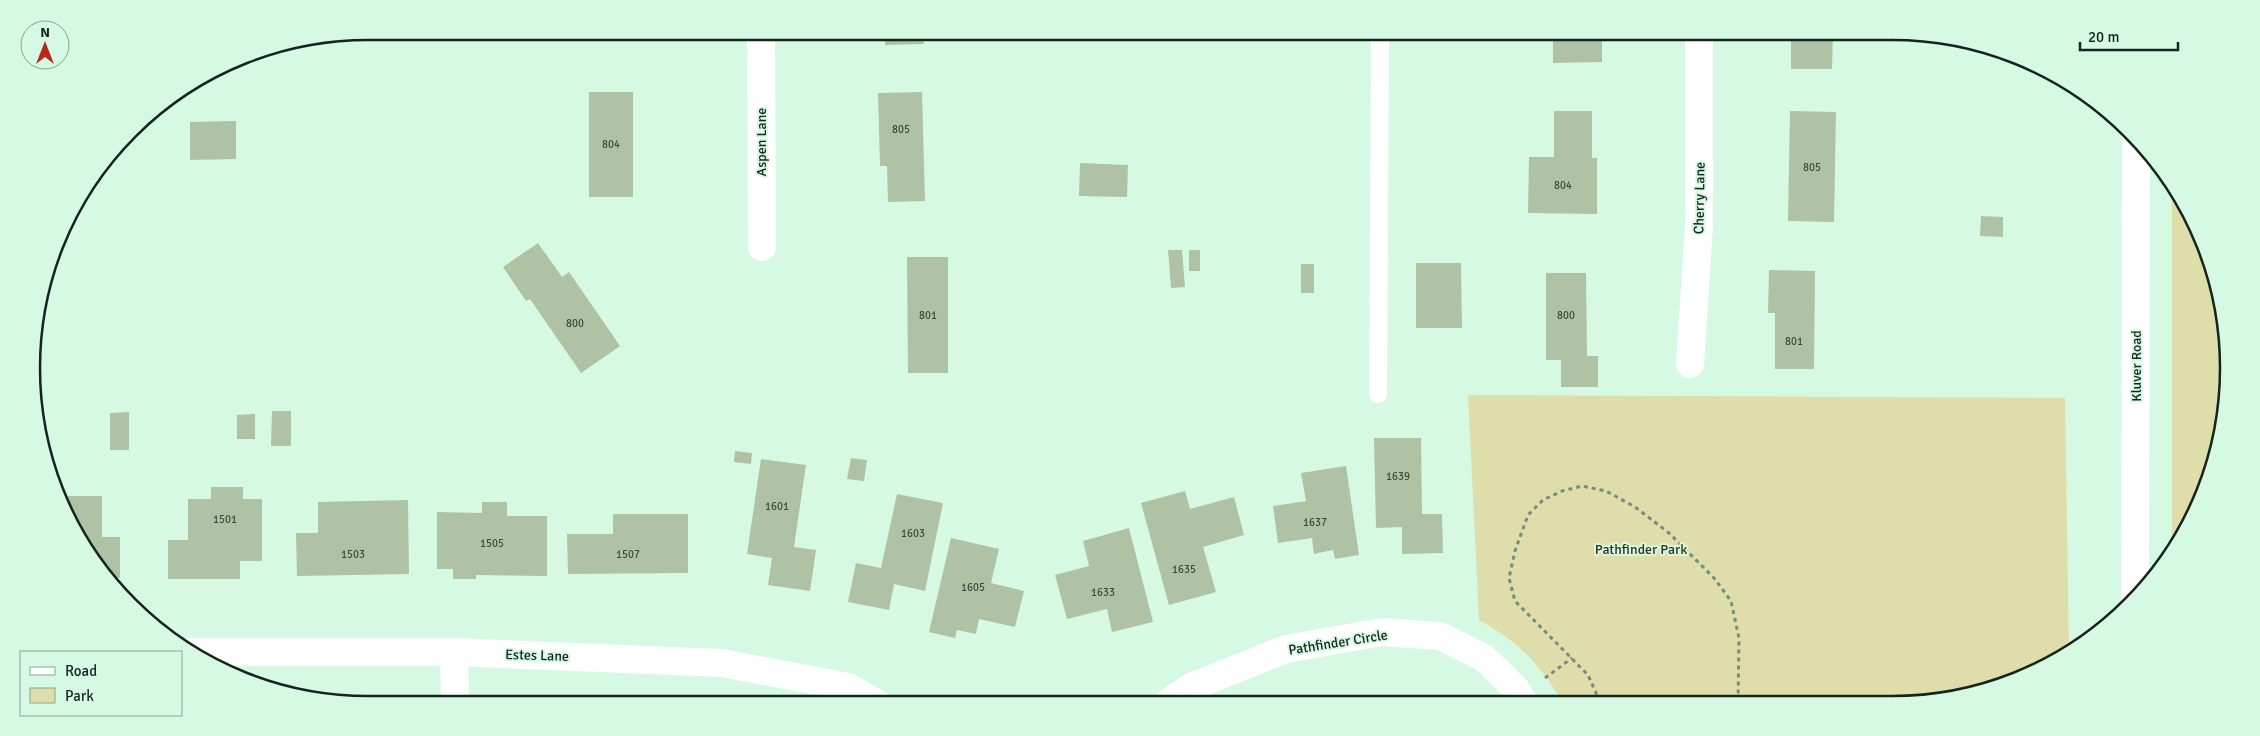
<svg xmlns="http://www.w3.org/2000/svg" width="2260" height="736" viewBox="0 0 2260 736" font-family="Signika,sans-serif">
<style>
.green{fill:#dfdeaa}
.building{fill:#afc2a4}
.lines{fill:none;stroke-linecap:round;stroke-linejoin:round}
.path{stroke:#758d7f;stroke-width:3;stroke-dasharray:4 4;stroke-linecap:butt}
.service{stroke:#fff;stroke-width:18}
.minor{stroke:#fff;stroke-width:28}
.tertiary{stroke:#fff;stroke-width:28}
.labels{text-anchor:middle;stroke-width:4;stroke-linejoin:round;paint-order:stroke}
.number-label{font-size:11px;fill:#3d4c3e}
.street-label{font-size:14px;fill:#17241c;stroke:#d6f9e4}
.park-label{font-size:14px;fill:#333214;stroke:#d6f9e4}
.rim{fill:none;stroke:#17241c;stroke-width:2.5}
</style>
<rect width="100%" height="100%" fill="#d6f9e4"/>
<path class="green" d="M 2172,181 L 2203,239 L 2222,303 L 2229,368 L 2222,434 L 2184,536 L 2172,551 Z
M 1468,395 L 2065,398 L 2069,651 L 2041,670 L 1936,702 L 1563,703 C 1539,663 1520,643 1479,620 Z"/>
<path class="building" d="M 1833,31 L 1832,69 L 1791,69 L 1791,32 Z
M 1584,32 L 1602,32 L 1602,62 L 1553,63 L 1553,33 Z
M 885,35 L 923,35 L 924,44 L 885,45 Z
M 589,92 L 633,92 L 633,197 L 589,197 Z
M 922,92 L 925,201 L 888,202 L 887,166 L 880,166 L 878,93 Z
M 1554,111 L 1592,111 L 1592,158 L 1597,158 L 1597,214 L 1528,213 L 1529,157 L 1554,157 Z
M 1790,111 L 1836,112 L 1834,222 L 1788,221 Z
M 236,121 L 236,159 L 190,160 L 190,122 Z
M 1080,163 L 1128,165 L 1127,197 L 1079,196 Z
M 1981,216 L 2003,217 L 2003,237 L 1980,236 Z
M 538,243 L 562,277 L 569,272 L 620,346 L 581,373 L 530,299 L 526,301 L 503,267 Z
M 1168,250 L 1182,250 L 1185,287 L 1171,288 Z
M 1189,250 L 1200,250 L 1200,271 L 1189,271 Z
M 907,257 L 948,257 L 948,373 L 908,373 Z
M 1416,263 L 1461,263 L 1462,328 L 1416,328 Z
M 1301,264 L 1314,264 L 1314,293 L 1301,293 Z
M 1769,270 L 1815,271 L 1814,369 L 1775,369 L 1775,313 L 1768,313 Z
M 1546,273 L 1586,273 L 1587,356 L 1598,356 L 1598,387 L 1561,387 L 1561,360 L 1546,360 Z
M 272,411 L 291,411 L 291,446 L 271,446 Z
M 129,412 L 129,450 L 110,450 L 110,413 Z
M 255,414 L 255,439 L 237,439 L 237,415 Z
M 1374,438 L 1421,438 L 1422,514 L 1442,514 L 1443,553 L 1402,554 L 1402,527 L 1376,528 Z
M 735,451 L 752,453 L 751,464 L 734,462 Z
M 851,458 L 867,460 L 864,481 L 847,479 Z
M 761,459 L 806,465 L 794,547 L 816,550 L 810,591 L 768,585 L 772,558 L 747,554 Z
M 1346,466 L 1359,555 L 1335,559 L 1333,550 L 1314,554 L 1312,538 L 1278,543 L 1273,506 L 1306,501 L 1301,473 Z
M 211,487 L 243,487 L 243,499 L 262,499 L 262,561 L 240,561 L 240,579 L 168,579 L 168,540 L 188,540 L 188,499 L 211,499 Z
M 1185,491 L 1190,509 L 1234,497 L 1244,535 L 1203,547 L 1216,592 L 1169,605 L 1141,503 Z
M 897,494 L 943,503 L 925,591 L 894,584 L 889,610 L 848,602 L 856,563 L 881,568 Z
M 61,496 L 102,496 L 102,537 L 120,537 L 120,578 L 107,578 L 88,555 Z
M 408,500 L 409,574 L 297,576 L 296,533 L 318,533 L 318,502 Z
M 482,502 L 507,502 L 507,516 L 547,516 L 547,576 L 476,575 L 476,579 L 453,579 L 453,569 L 437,569 L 437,512 L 482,513 Z
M 613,514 L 688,514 L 688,573 L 568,574 L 567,534 L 613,534 Z
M 1129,528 L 1153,622 L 1112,632 L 1107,609 L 1067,619 L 1055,575 L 1089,566 L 1083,541 Z
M 951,538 L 999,549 L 991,583 L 1024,591 L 1015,627 L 979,619 L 976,634 L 957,630 L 955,638 L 929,632 Z"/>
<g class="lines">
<path class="path" d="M 1545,678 L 1572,658
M 1600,702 L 1588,675 L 1515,601 L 1509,578 L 1515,551 L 1528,515 L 1543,500 L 1562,491 L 1582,486 L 1606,491 L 1635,507 L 1669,533 L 1714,578 L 1731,601 L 1739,638 L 1738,702"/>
<path class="service" d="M 1378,394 L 1380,33"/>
<path class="minor" d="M 761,36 L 762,247
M 1690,364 L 1699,226 L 1699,32
M 189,652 L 454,652 L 722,663 L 848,687 L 878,704
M 454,652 L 455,705
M 1168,703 L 1191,687 L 1286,649 L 1382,632 L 1440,636 L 1484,658 L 1515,688 L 1524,703"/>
<path class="tertiary" d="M 2135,595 L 2136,137"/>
</g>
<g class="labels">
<g class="number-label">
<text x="901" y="133">805</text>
<text x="611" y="148">804</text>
<text x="1812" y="171">805</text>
<text x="1563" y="189">804</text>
<text x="928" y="319">801</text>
<text x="1566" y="319">800</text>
<text x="575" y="327">800</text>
<text x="1794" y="345">801</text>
<text x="1398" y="480">1639</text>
<text x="777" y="510">1601</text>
<text x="225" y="523">1501</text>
<text x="1315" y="526">1637</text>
<text x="913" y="537">1603</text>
<text x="492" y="547">1505</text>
<text x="353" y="558">1503</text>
<text x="628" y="558">1507</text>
<text x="1184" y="573">1635</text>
<text x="973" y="591">1605</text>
<text x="1103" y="596">1633</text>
</g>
<g class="street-label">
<text transform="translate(761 142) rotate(-90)" y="5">Aspen Lane</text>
<text transform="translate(1699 198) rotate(-89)" y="5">Cherry Lane</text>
<text transform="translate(2136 366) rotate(-90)" y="5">Kluver Road</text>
<text transform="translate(1338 642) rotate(-9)" y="5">Pathfinder Circle</text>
<text transform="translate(537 655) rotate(2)" y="5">Estes Lane</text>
</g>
<g class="park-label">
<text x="1641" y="554">Pathfinder Park</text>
</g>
</g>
<path d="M0 0H2260V736H0ZM368 40H1892A328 328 0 0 1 2220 368V368A328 328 0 0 1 1892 696H368A328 328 0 0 1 40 368V368A328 328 0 0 1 368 40Z" fill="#d6f9e4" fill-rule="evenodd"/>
<path class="rim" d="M368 40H1892A328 328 0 0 1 2220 368V368A328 328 0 0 1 1892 696H368A328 328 0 0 1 40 368V368A328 328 0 0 1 368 40Z"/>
<rect x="20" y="651" width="162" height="65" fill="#d6f9e4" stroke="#8aa494"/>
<rect x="30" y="667" width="25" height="8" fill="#ffffff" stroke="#8aa494"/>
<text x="65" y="676" font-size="15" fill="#17241c">Road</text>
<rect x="30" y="688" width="25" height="15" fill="#dfdeaa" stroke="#8aa494"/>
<text x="65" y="701" font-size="15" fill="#17241c">Park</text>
<g transform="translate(45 45)"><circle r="24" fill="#d6f9e4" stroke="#8aa494"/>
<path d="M0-4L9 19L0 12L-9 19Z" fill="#b52818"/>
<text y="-8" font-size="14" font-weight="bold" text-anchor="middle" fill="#17241c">N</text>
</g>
<path d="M2080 42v8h98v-8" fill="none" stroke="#17241c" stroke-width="2.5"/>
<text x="2088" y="42" font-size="15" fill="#17241c" stroke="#d6f9e4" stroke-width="4" paint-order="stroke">20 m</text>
</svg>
